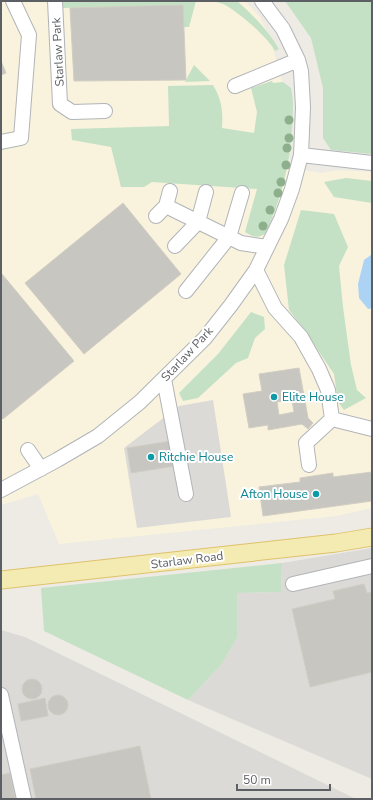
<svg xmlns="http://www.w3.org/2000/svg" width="373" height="800" viewBox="0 0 373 800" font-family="'Nunito Sans',sans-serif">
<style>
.commercial{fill:#f9f3dd}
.industrial{fill:#dcdad6}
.green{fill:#c4e1c5}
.water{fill:#add3f4}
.building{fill:#c8c6c1;stroke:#d1cdc3;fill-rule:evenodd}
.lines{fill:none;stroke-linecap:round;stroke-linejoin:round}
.minor-casing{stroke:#b1b4b8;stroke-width:16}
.major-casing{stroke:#dfc26b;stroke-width:19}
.minor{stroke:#fff;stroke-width:14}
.major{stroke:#f4ebb2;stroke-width:17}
.tree{fill:#8eaf8c}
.culture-dot{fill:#0f9aa8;stroke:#fff;stroke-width:1.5}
.labels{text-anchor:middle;stroke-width:4;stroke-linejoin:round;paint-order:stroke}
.street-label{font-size:12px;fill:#5c5f63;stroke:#fff}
.culture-label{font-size:12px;fill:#0d838f;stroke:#fff;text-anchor:start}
</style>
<rect width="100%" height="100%" fill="#edebe4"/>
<path class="commercial" d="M 1,1 L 245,1 L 260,17 L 271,41 L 284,89 L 278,166 L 321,173 L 339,170 L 372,172 L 372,508 L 337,516 L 59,544 L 38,494 L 1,505 Z"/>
<path class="industrial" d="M 213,400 L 231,517 L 137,528 L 124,448 L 179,406 Z
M 372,548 L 372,779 L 188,700 L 221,665 L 237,638 L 237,593 L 281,592 L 282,563 Z
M 1,630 L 25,637 L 356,799 L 1,799 Z"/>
<path class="green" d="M 63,1 L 196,1 L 189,27 L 184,27 L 183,5 L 63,8 Z
M 212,1 L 237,1 C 253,15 268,30 279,49 L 275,51 C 267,36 241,15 227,6 C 222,3 216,2 212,1 Z
M 285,1 L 372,1 L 372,154 L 331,150 L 323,138 L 323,88 L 311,38 Z
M 194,65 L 210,81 L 185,82 Z
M 272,81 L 273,83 L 283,82 L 291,88 C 294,101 293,115 292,128 C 290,165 281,199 266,233 C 258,239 253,237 245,232 L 257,189 L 152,182 L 144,187 L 121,187 L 111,147 L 72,140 L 71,129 L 169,126 L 168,86 L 213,85 C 222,100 223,111 222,128 L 254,133 L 257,112 L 251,88 Z
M 346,178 L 372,181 L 372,203 L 334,197 L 324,182 Z
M 301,210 L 334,214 L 348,247 L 339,266 L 343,307 L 351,365 L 357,390 L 366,398 L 344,410 L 338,402 L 334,374 L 307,334 L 289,310 L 284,265 Z
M 251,312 L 264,317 L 265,329 L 255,338 L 248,358 L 236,363 L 198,398 L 183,401 L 179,393 L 218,354 Z
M 282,563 L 281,592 L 237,593 L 237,638 L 221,665 L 188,700 L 44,631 L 41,588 Z"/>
<path class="water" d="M 371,255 L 372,308 L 368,309 L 359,298 L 358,284 L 364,260 Z"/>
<path class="building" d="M 183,5 L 186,80 L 74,81 L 70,8 Z
M 1,61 L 6,73 L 1,75 Z
M 123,203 L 181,274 L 84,354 L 25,283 Z
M 2,274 L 74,361 L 3,419 L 1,417 L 1,275 Z
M 299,368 L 308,418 L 313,423 L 308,429 L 302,424 L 268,430 L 268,425 L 249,428 L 243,394 L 262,391 L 259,374 ZM 292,400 L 294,412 L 279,415 L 277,402 Z
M 171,441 L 175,466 L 131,473 L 127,448 Z
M 372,472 L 372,501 L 263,516 L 259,487 L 300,482 L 300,478 L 333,473 L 333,477 Z
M 364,584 L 367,593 L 372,592 L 372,672 L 310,687 L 292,609 L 335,599 L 333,591 Z
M22 689a10 10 0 1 1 20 0a10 10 0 1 1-20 0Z
M48 705a10 10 0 1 1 20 0a10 10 0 1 1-20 0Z
M 45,698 L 48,716 L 21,721 L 18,704 Z
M 140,746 L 151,799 L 36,799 L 30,769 Z
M 10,773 L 15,799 L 1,799 L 1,775 Z"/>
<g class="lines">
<defs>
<path id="minor" d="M 55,1 L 60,104 L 72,112 L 105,111
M 262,1 L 283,29 L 298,60 L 301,71 L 303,107 L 301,155 L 372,163
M 235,86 L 298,60
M 1,142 L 21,138 L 29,35 L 13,1
M 166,206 L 241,243 L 267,247
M 156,216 L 166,206 L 170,191
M 175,246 L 198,222 L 206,192
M 256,270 L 275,308 L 301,337 L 319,369 L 328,390 L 332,419 L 306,443 L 309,465
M 186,291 L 229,237 L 242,193
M 164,379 L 186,494
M 332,419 L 372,429
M 28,450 L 41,469
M 1,490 L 57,460 L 98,436 L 140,402 L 205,338 L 231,305 L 256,270 L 281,219 L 292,189 L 301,155
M 293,584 L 372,566
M 1,695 L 24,799"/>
<path id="major" d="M 1,580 L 155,563 L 336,543 L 372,537"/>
</defs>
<use href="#minor" class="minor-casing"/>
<use href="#major" class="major-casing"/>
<use href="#minor" class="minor"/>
<use href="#major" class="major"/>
</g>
<g class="tree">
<circle cx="289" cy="120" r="4.5"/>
<circle cx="289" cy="138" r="4.5"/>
<circle cx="287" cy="148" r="4.5"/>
<circle cx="286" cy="165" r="4.5"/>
<circle cx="281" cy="182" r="4.5"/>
<circle cx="278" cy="193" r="4.5"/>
<circle cx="270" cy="210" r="4.5"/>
<circle cx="263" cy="226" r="4.5"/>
</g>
<g class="culture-dot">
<circle cx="274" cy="397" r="4"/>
<circle cx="151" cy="457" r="4"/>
<circle cx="316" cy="494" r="4"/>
</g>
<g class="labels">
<g class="street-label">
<text transform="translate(58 52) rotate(-93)" y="4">Starlaw Park</text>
<text transform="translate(187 354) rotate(-47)" y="4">Starlaw Park</text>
<text transform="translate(187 560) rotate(-7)" y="4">Starlaw Road</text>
</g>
<g class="culture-label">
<text x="282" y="401">Elite House</text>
<text x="159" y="461">Ritchie House</text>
<text x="308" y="498" text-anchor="end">Afton House</text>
</g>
</g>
<rect width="373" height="800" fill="none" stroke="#5c5f63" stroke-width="4"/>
<path d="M237 784v6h93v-6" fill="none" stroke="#5c5f63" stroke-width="2"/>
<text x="243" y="784" font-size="12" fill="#5c5f63" stroke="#ffffff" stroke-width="3" paint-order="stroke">50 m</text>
</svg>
